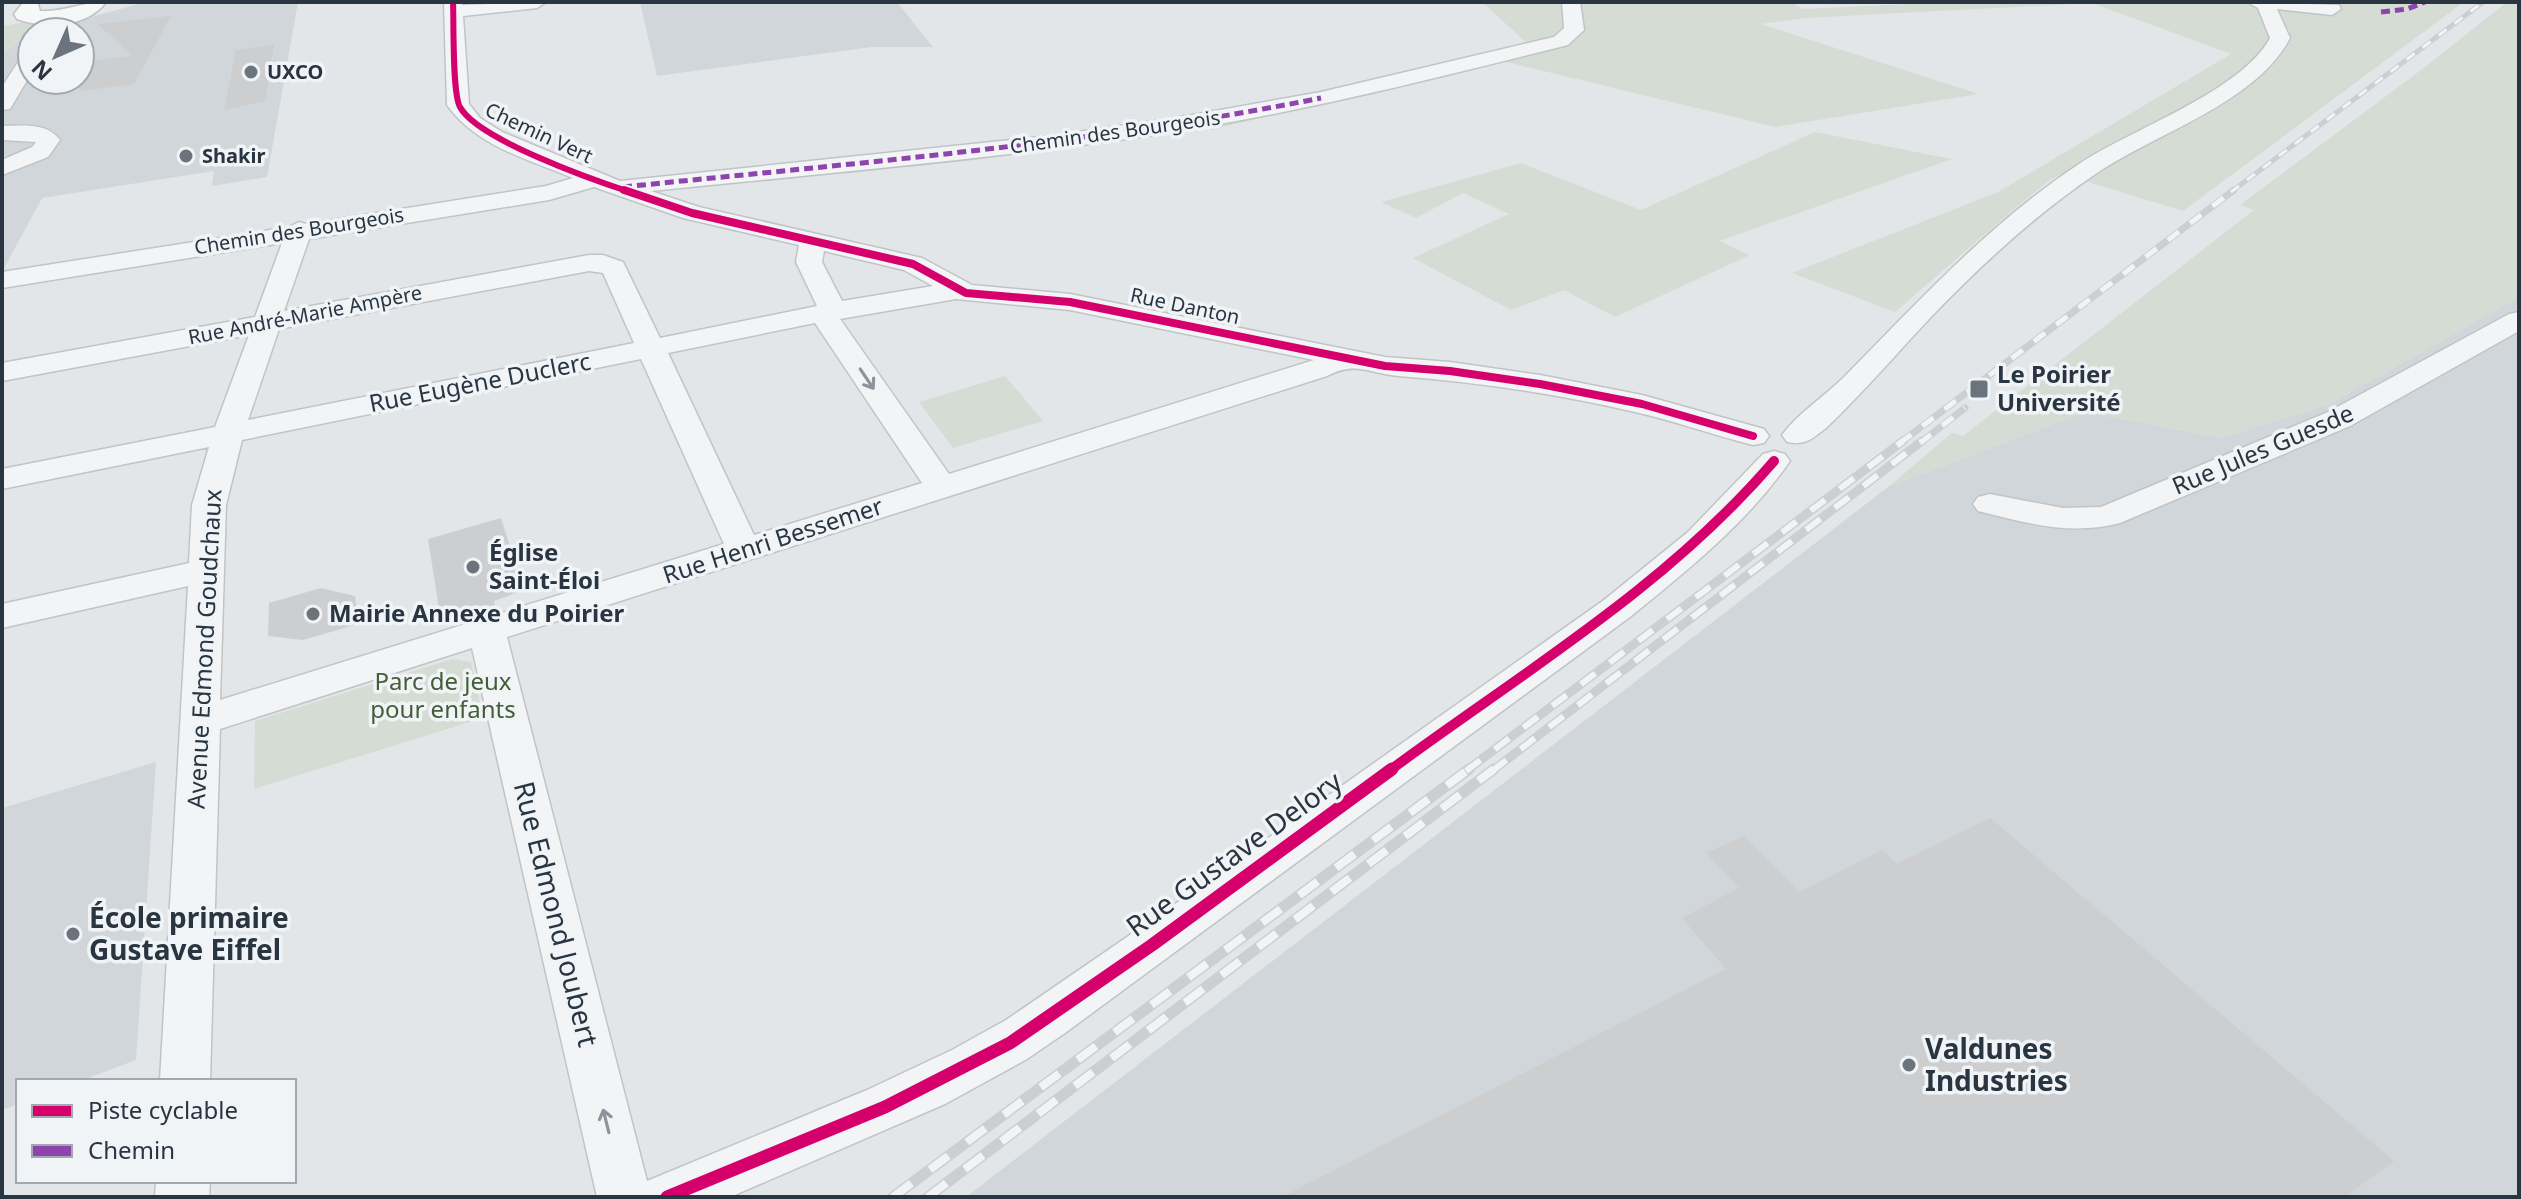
<svg xmlns="http://www.w3.org/2000/svg" width="2521" height="1199" viewBox="0 0 2521 1199" font-family="'Noto Sans',sans-serif">
<style>
.built{fill:#d1d6db}
.green{fill:#d5dcd4}
.building{fill:#ccced0}
.lines{fill:none;stroke-linecap:round;stroke-linejoin:round}
.minor-casing{stroke:#c1c4c6;stroke-width:3}
.major-casing{stroke:#c0c3c6;stroke-width:3}
.minor{fill:#f2f4f5;fill-rule:evenodd}
.major{fill:#f6f7f7;fill-rule:evenodd}
.rail-far3-casing{stroke:#ccced0;stroke-width:5}
.rail-far2-casing{stroke:#ccced0;stroke-width:7}
.rail-far1-casing{stroke:#ccced0;stroke-width:9}
.rail-casing{stroke:#ccced0;stroke-width:11}
.rail-far3{stroke:#f1f4f7;stroke-width:3;stroke-dasharray:10;stroke-linecap:butt}
.rail-far2{stroke:#f1f4f7;stroke-width:5;stroke-dasharray:14;stroke-linecap:butt}
.rail-far1{stroke:#f1f4f7;stroke-width:6;stroke-dasharray:18;stroke-linecap:butt}
.rail{stroke:#f1f4f7;stroke-width:8;stroke-dasharray:23;stroke-linecap:butt}
.quiet{stroke:#8e44ad;stroke-width:5;stroke-dasharray:9 5;stroke-linecap:butt}
.cycleway-far3-casing{stroke:#f1f4f7;stroke-width:9}
.cycleway-far2-casing{stroke:#f1f4f7;stroke-width:12}
.cycleway-far1-casing{stroke:#f1f4f7;stroke-width:15}
.cycleway-casing{stroke:#f1f4f7;stroke-width:18}
.cycleway-far3{stroke:#d6006c;stroke-width:6}
.cycleway-far2{stroke:#d6006c;stroke-width:8}
.cycleway-far1{stroke:#d6006c;stroke-width:10}
.cycleway{stroke:#d6006c;stroke-width:13}
.oneway{stroke:#8e949c}
.poi-dot{fill:#6b737c;stroke:#f1f4f7;stroke-width:3}
.labels{text-anchor:middle;stroke-width:7;stroke-linejoin:round;paint-order:stroke}
.far-poi-label{font-size:20px;font-weight:bold;fill:#2a3542;stroke:#f1f4f7;text-anchor:start}
.far-street-label{font-size:20px;fill:#2a3542;stroke:#f1f4f7}
.poi-label{font-size:24px;font-weight:bold;fill:#2a3542;stroke:#f1f4f7;text-anchor:start}
.street-label{font-size:24px;fill:#2a3542;stroke:#f1f4f7}
.park-label{font-size:24px;fill:#435e37;stroke:#f1f4f7}
.near-street-label{font-size:28px;fill:#2a3542;stroke:#f1f4f7}
.near-poi-label{font-size:28px;font-weight:bold;fill:#2a3542;stroke:#f1f4f7;text-anchor:start}
</style>
<rect width="100%" height="100%" fill="#e3e6e8"/>
<path class="built" d="M 146,2 L 298,2 L 267,177 L 212,186 L 214,171 L 42,198 L 2,272 L 2,55 L 26,35 L 32,33 L 32,80 L 80,80 L 80,32 L 36,32 Z
M 640,2 L 897,2 L 933,47 L 872,47 L 657,76 Z
M 2519,297 L 2519,1197 L 966,1197 L 1888,487 L 2085,412 L 2222,438 L 2329,404 Z
M 156,762 L 136,1060 L 80,1081 L 18,1081 L 18,1104 L 2,1110 L 2,808 Z"/>
<path class="green" d="M 1482,2 L 1791,2 L 1802,9 L 1955,2 L 2464,2 L 2183,211 L 2062,174 L 2051,179 L 2014,209 L 1895,312 L 1792,273 L 1998,192 L 2231,54 L 2092,3 L 1806,18 L 1761,24 L 1979,94 L 1775,127 L 1502,61 L 1210,130 L 1199,118 L 1528,44 Z
M 2507,2 L 2519,2 L 2519,297 L 2329,404 L 2222,438 L 2085,412 L 1888,487 L 1952,433 L 1963,436 L 2254,210 L 2240,205 L 2421,70 Z
M 26,22 L 39,23 L 2,55 L 2,26 Z
M 1815,132 L 1952,159 L 1719,241 L 1750,255 L 1615,317 L 1564,290 L 1511,310 L 1413,258 L 1509,214 L 1463,193 L 1416,218 L 1381,202 L 1521,163 L 1641,210 Z
M 1005,376 L 1043,421 L 953,448 L 919,402 Z
M 452,659 L 471,662 L 483,718 L 254,789 L 255,721 Z"/>
<path class="building" d="M 171,16 L 134,84 L 80,91 L 80,62 L 132,56 L 98,24 Z
M 274,45 L 265,101 L 224,110 L 236,50 Z
M 501,518 L 524,590 L 494,601 L 495,606 L 473,613 L 472,607 L 440,615 L 428,539 Z
M 321,588 L 355,596 L 358,624 L 303,640 L 268,636 L 269,603 Z
M 1990,818 L 2394,1161 L 2345,1197 L 1282,1197 L 1726,969 L 1682,918 L 1739,888 L 1706,853 L 1744,836 L 1799,892 L 1882,850 L 1897,864 Z"/>
<g class="lines">
<defs>
<path id="minor" d="M 444,2 L 462,2 L 462,5 L 546,2 L 537,8 L 463,16 L 469,104 L 480,118 L 502,132 L 620,181 L 1049,136 L 1175,118 L 1321,92 L 1554,37 L 1564,28 L 1562,2 L 1580,2 L 1584,30 L 1568,45 C 1437,78 1306,111 1173,132 C 1000,159 825,173 651,191 L 699,207 L 922,258 L 972,285 L 1070,294 L 1385,357 L 1450,362 L 1540,375 L 1642,395 L 1764,429 L 1769,436 L 1764,443 L 1753,445 C 1713,435 1675,421 1635,412 C 1557,394 1478,382 1398,376 C 1367,373 1356,361 1327,376 L 507,637 L 647,1181 L 867,1090 L 952,1050 L 1006,1020 L 1178,902 L 1604,600 L 1688,532 L 1763,454 L 1774,451 L 1785,454 L 1790,461 C 1748,522 1687,571 1630,617 L 1065,1033 L 1027,1059 L 945,1104 L 730,1197 L 597,1197 L 472,648 L 220,729 L 210,1081 L 160,1081 L 188,586 L 2,628 L 2,604 L 189,563 L 192,505 L 209,447 L 2,489 L 2,469 L 215,427 L 249,335 L 2,381 L 2,363 L 255,317 L 282,243 L 2,288 L 2,272 L 289,227 L 299,222 L 306,224 L 546,186 L 573,178 C 527,159 476,146 447,105 ZM 594,187 L 683,218 L 799,245 L 796,262 L 817,306 L 660,338 L 623,262 L 603,255 L 589,255 L 284,311 L 309,239 L 549,200 ZM 824,251 L 904,270 L 933,286 L 842,301 L 822,262 ZM 589,271 L 603,273 L 634,343 L 248,420 L 279,329 ZM 956,299 L 1070,310 L 1314,360 L 949,474 L 840,319 ZM 815,323 L 922,483 L 754,535 L 668,353 ZM 641,359 L 724,544 L 220,700 L 226,505 L 242,440 Z
M 2247,2 L 2339,5 L 2341,9 L 2332,15 L 2277,9 L 2290,38 C 2256,103 2156,133 2097,173 C 2036,214 1982,264 1931,317 C 1896,354 1863,393 1826,428 C 1812,439 1805,446 1787,442 L 1782,435 C 1798,413 1825,396 1844,377 C 1919,301 1990,223 2079,164 C 2131,129 2241,92 2270,38 L 2258,8 Z
M 58,10 L 67,16 L 58,32 L 38,32 L 51,12 Z
M 32,49 L 32,72 L 10,109 L 2,110 L 2,87 L 25,51 Z
M 2,126 C 23,126 46,122 60,140 L 48,157 L 2,175 L 2,160 L 32,147 L 36,142 L 2,140 Z
M 2519,312 L 2519,331 L 2350,426 L 2120,523 C 2071,536 2026,523 1978,511 L 1973,504 L 1978,497 L 1990,494 L 2063,508 L 2101,507 L 2328,412 L 2509,314 Z
M 156,1181 L 210,1181 L 209,1197 L 155,1197 Z"/>
<path id="major" d="M 30,2 L 38,4 L 40,11 C 64,12 83,2 106,2 C 87,28 44,29 17,19 L 14,14 L 22,4 Z"/>
</defs>
<use href="#minor" class="minor-casing"/>
<use href="#major" class="major-casing"/>
<use href="#minor" class="minor"/>
<use href="#major" class="major"/>
<defs>
<path id="rail-far3" d="M 2231,192 L 2483,2"/>
<path id="rail-far2" d="M 1900,443 L 2234,190
M 1920,443 L 1965,408"/>
<path id="rail-far1" d="M 1466,771 L 1903,441
M 1492,771 L 1922,441"/>
<path id="rail" d="M 893,1197 L 1469,769
M 928,1197 L 1494,769"/>
</defs>
<use href="#rail-far3" class="rail-far3-casing"/>
<use href="#rail-far2" class="rail-far2-casing"/>
<use href="#rail-far1" class="rail-far1-casing"/>
<use href="#rail" class="rail-casing"/>
<use href="#rail-far3" class="rail-far3"/>
<use href="#rail-far2" class="rail-far2"/>
<use href="#rail-far1" class="rail-far1"/>
<use href="#rail" class="rail"/>
<path class="quiet" d="M 2381,12 L 2407,9 L 2425,2
M 623,187 C 857,163 1090,144 1321,98"/>
<defs>
<path id="cycleway-far3" d="M 453,2 C 454,22 452,93 460,107 C 477,139 593,180 630,192"/>
<path id="cycleway-far2" d="M 624,190 L 692,213 L 913,264 L 966,293 L 1070,302 L 1385,366 L 1450,371 L 1540,384 L 1642,404 L 1753,436"/>
<path id="cycleway-far1" d="M 1389,771 C 1523,672 1665,588 1774,461"/>
<path id="cycleway" d="M 667,1197 L 885,1107 L 1010,1043 L 1152,945 L 1392,769"/>
</defs>
<use href="#cycleway-far3" class="cycleway-far3-casing"/>
<use href="#cycleway-far2" class="cycleway-far2-casing"/>
<use href="#cycleway-far1" class="cycleway-far1-casing"/>
<use href="#cycleway" class="cycleway-casing"/>
<use href="#cycleway-far3" class="cycleway-far3"/>
<use href="#cycleway-far2" class="cycleway-far2"/>
<use href="#cycleway-far1" class="cycleway-far1"/>
<use href="#cycleway" class="cycleway"/>
</g>
<defs><path id="oneway-shaft" d="M-6 0H5M1.5-3L5.5 0L1.5 3" fill="none" stroke-width="1.6" stroke-linecap="round" stroke-linejoin="round" transform="scale(2)"/></defs>
<g class="oneway">
<use href="#oneway-shaft" transform="translate(867 379) rotate(56)"/>
<use href="#oneway-shaft" transform="translate(606 1121) rotate(-104)"/>
</g>
<g class="poi-dot">
<circle cx="251" cy="72" r="8"/>
<circle cx="186" cy="156" r="8"/>
<rect x="1969" y="379" width="20" height="20" rx="4"/>
<circle cx="473" cy="567" r="8"/>
<circle cx="313" cy="614" r="8"/>
<circle cx="73" cy="934" r="8"/>
<circle cx="1909" cy="1065" r="8"/>
</g>
<g class="labels">
<g class="far-poi-label">
<text x="267" y="79">UXCO</text>
<text x="202" y="163">Shakir</text>
</g>
<g class="far-street-label">
<text transform="translate(1115 132) rotate(-8)" y="7">Chemin des Bourgeois</text>
<text transform="translate(539 133) rotate(25)" y="7">Chemin Vert</text>
<text transform="translate(299 231) rotate(-9)" y="7">Chemin des Bourgeois</text>
<text transform="translate(1185 306) rotate(12)" y="7">Rue Danton</text>
<text transform="translate(305 315) rotate(-11)" y="7">Rue André-Marie Ampère</text>
</g>
<g class="poi-label">
<text x="1997" y="383">Le Poirier<tspan x="1997" dy="28">Université</tspan></text>
<text x="489" y="561">Église<tspan x="489" dy="28">Saint-Éloi</tspan></text>
<text x="329" y="622">Mairie Annexe du Poirier</text>
</g>
<g class="street-label">
<text transform="translate(480 383) rotate(-11)" y="8">Rue Eugène Duclerc</text>
<text transform="translate(2263 450) rotate(-23)" y="8">Rue Jules Guesde</text>
<text transform="translate(773 541) rotate(-18)" y="8">Rue Henri Bessemer</text>
<text transform="translate(205 649) rotate(-87)" y="8">Avenue Edmond Goudchaux</text>
</g>
<g class="park-label">
<text x="443" y="690">Parc de jeux<tspan x="443" dy="28">pour enfants</tspan></text>
</g>
<g class="near-street-label">
<text transform="translate(1234 854) rotate(-36)" y="10">Rue Gustave Delory</text>
<text transform="translate(556 914) rotate(76)" y="10">Rue Edmond Joubert</text>
</g>
<g class="near-poi-label">
<text x="89" y="928">École primaire<tspan x="89" dy="32">Gustave Eiffel</tspan></text>
<text x="1925" y="1059">Valdunes<tspan x="1925" dy="32">Industries</tspan></text>
</g>
</g>
<rect width="2521" height="1199" fill="none" stroke="#2a3542" stroke-width="8"/>
<rect x="16" y="1079" width="280" height="104" fill="#f1f4f7" stroke="#a1a8af" stroke-width="2"/>
<rect x="32" y="1105" width="40" height="12" fill="#d6006c" stroke="#a1a8af" stroke-width="2"/>
<text x="88" y="1119" font-size="24" fill="#2a3542">Piste cyclable</text>
<rect x="32" y="1145" width="40" height="12" fill="#8e44ad" stroke="#a1a8af" stroke-width="2"/>
<text x="88" y="1159" font-size="24" fill="#2a3542">Chemin</text>
<g transform="translate(56 56) rotate(225)"><circle r="38" fill="#f1f4f7" stroke="#a1a8af" stroke-width="2"/>
<path d="M0-6L14 30L0 20L-14 30Z" fill="#6b737c"/>
<text y="-12" font-size="22" font-weight="bold" text-anchor="middle" fill="#2a3542">N</text>
</g>
</svg>
